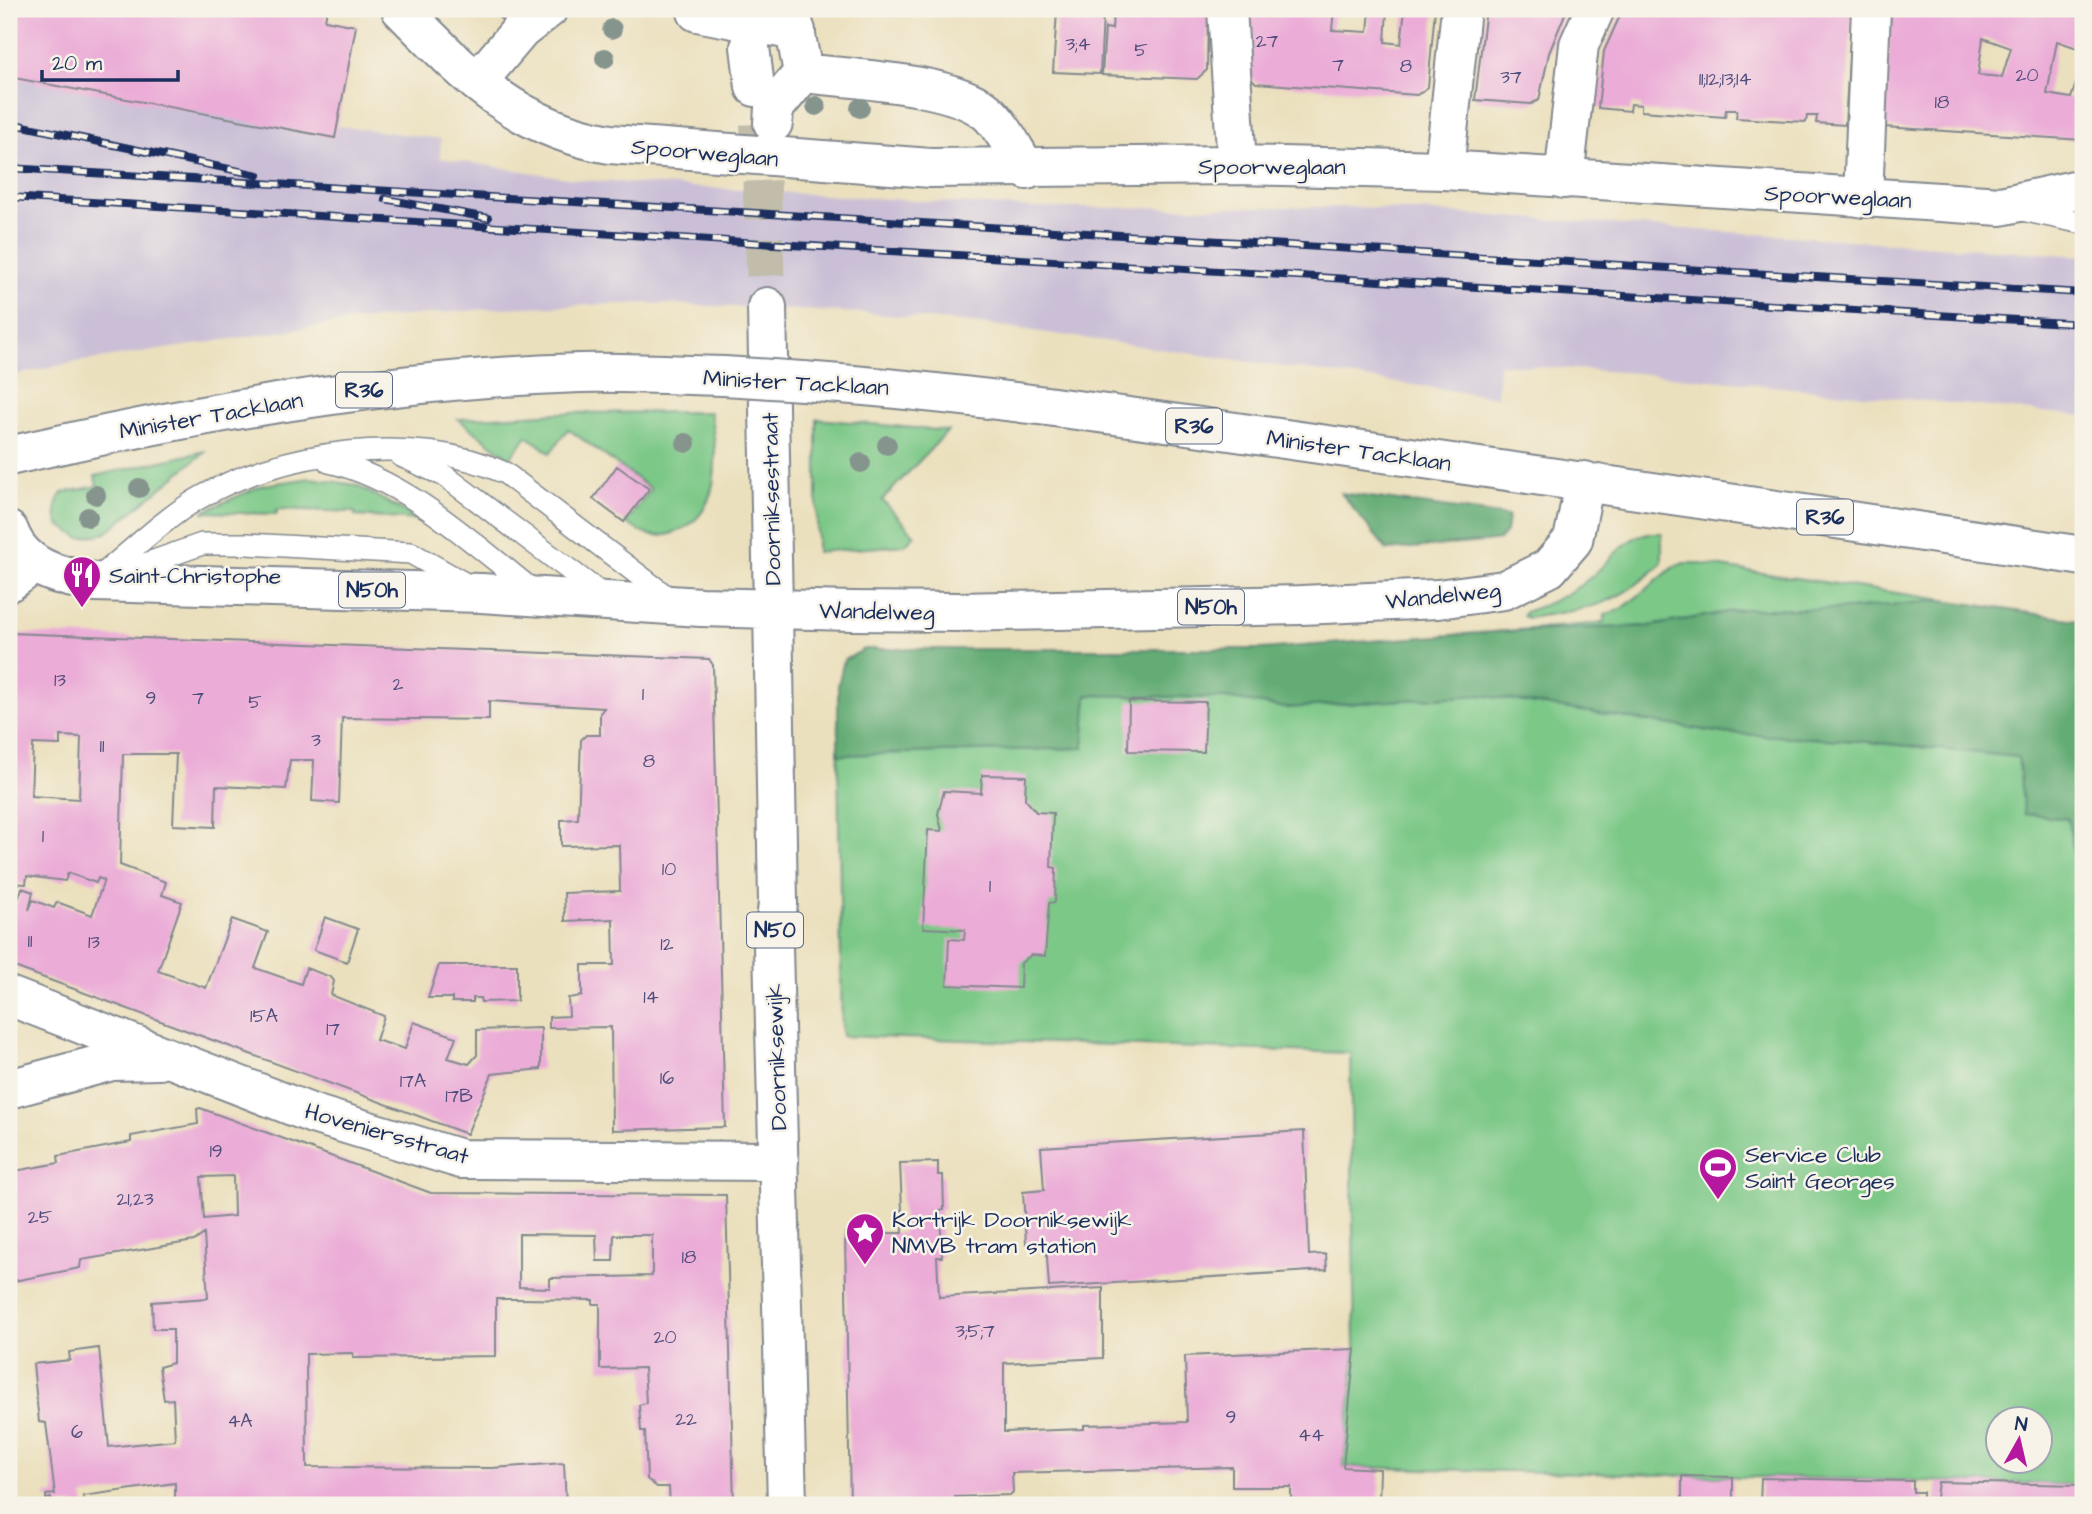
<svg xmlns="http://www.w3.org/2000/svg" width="2092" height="1514" viewBox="0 0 2092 1514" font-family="'Architects Daughter',sans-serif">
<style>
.industrial{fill:#cabfd6}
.green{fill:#7bc887;stroke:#4b7c72;stroke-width:2;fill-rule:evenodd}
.forest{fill:#64ac74;stroke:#406e69;stroke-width:2}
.building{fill:#ebacd7;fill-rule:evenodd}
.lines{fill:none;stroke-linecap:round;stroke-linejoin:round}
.tertiary-tunnel{stroke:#c1bdaa;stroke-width:38;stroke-dasharray:38 19;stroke-linecap:butt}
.service-casing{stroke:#83888e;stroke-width:24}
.minor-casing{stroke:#83888e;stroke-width:42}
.tertiary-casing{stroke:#83888e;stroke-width:42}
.primary-casing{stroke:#83888e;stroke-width:42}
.service{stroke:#fff;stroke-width:21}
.minor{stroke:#fff;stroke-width:38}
.tertiary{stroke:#fff;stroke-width:38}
.primary{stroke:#fff;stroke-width:38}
.rail-casing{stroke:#1b2f5e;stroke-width:8}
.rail{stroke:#f7f3e8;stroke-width:5;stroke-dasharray:16;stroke-linecap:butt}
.primary-bridge-casing{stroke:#83888e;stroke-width:42;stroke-linecap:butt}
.primary-bridge{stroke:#fff;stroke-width:38}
.tree{fill:#86948e}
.labels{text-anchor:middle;stroke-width:5;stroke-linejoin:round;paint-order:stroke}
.number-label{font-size:19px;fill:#4f4e7c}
.shield{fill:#f7f3e8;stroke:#5d6a87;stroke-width:2}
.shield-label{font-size:21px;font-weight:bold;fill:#1b2f5e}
.street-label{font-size:23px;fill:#1b2f5e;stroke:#f7f3e8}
.poi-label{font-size:23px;fill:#1b2f5e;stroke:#f7f3e8;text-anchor:start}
</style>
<rect width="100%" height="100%" fill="#f7f3e8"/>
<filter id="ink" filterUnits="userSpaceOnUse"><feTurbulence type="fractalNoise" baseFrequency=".0143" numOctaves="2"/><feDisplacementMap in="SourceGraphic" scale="14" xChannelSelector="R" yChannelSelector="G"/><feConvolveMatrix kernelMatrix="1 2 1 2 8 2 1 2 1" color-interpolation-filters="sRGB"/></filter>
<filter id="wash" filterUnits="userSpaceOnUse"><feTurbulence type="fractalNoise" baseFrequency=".00686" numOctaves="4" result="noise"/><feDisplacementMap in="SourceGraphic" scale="28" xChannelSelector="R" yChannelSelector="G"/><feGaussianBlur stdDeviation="1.57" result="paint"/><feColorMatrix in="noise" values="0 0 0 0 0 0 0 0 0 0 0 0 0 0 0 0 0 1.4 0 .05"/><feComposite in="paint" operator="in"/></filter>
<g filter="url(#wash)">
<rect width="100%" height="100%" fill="#ebe0bd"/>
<path class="industrial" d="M 9,77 L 335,137 L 338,126 L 441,139 L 440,158 L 580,180 L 1036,208 L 1360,207 L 2083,256 L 2083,416 L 1637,373 L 1499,364 L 1497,397 L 992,325 L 866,313 L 643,303 L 500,308 L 358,320 L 71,363 L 9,376 Z"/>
<path class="green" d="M 710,412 C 718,453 723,514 676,532 C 655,540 644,535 626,523 L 651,489 L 568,429 L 550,453 L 527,436 L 510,458 L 458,419 L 559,413 Z
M 817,419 L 948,431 L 882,500 L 915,535 L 905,545 L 817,552 Z
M 206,451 L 106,533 L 80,538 L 59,525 C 55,513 54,503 62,493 L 97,486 L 95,476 Z
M 311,478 L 356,485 L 420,520 L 355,516 L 355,512 L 277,509 L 277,514 L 202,512 L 263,485 Z
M 1648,533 L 1662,533 L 1662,563 C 1614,608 1590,608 1528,618 L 1523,616 L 1525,612 C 1549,604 1573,593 1592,576 C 1611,560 1623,539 1648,533 Z
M 1684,563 L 1694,563 L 1944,600 L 1850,609 L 1744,609 L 1650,626 L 1492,632 L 1604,623 L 1605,615 L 1623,608 L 1675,566 Z
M 1087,695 L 1226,698 L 1285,708 L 1480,695 L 1723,733 L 1859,741 L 2019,757 L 2068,819 L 2083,907 L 2083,1461 L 2080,1485 L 1343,1467 L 1355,1349 L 1350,1053 L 842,1036 L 838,755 L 1083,748 ZM 1997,1420 L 2039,1420 L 2039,1462 L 1997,1462 Z"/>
<path class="forest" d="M 1341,493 L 1508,516 L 1506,532 L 1499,540 L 1484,542 L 1387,550 Z
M 1944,600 L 2083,621 L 2083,907 L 2068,819 L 2024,814 L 2018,757 L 1859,741 L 1723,733 L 1480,695 L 1285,708 L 1226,698 L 1087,695 L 1083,748 L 838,755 L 838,685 L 844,660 L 865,649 L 1261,649 L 1492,632 L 1650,626 L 1744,609 L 1850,609 Z"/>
<g id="blocks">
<path class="building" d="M 9,9 L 327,9 L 325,20 L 356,26 L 335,138 L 9,77 Z
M 490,9 L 524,9 L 507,25 Z
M 1077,9 L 1208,9 L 1207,70 L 1197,79 L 1102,75 L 1105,28 L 1112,29 L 1113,14 L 1103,14 L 1100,74 L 1053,72 L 1057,11 L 1077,11 Z
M 1244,9 L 1334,9 L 1332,30 L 1368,32 L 1370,9 L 1387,10 L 1385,42 L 1401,44 L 1405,9 L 1435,9 L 1428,87 L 1417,95 L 1256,83 L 1246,73 Z
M 1486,9 L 1567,9 L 1549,53 L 1539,100 L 1531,104 L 1475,100 Z
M 1623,9 L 1852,9 L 1845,125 L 1816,123 L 1817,116 L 1807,116 L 1806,122 L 1736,118 L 1737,110 L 1726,110 L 1725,117 L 1641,111 L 1641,105 L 1631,104 L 1630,111 L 1598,108 L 1604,51 Z
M 1891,9 L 2083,9 L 2083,50 L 2057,41 L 2047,94 L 2071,98 L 2083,63 L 2083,140 L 1884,127 ZM 1983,38 L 2011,48 L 2002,77 L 1978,75 Z
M 617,466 L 649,489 L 624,522 L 593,499 Z
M 9,633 L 709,659 L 713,665 L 725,1127 L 612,1130 L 611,1027 L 549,1028 L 549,1017 L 569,1016 L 568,998 L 582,996 L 582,965 L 614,965 L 613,919 L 565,921 L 564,893 L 620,891 L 619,845 L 561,846 L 561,820 L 578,819 L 581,740 L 586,735 L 600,735 L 600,713 L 604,708 L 489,701 L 489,720 L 342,718 L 339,803 L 312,801 L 314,760 L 290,760 L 286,789 L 216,786 L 215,827 L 173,825 L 176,754 L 123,754 L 120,865 L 166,882 L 162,895 L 182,902 L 158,971 L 206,988 L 232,919 L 268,932 L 255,968 L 301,984 L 306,968 L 331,977 L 334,981 L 331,995 L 384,1016 L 376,1040 L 405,1049 L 414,1022 L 456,1037 L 448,1058 L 469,1064 L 477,1055 L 477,1030 L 541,1028 L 541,1069 L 492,1074 L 467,1134 L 9,965 L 9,902 L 16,905 L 22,888 L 33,892 L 29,910 L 33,900 L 54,908 L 57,902 L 92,915 L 104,880 L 98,878 L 96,883 L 68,873 L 65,881 L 27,876 L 26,884 L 9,883 ZM 60,736 L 81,737 L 79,799 L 31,796 L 33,744 L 60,745 Z
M 1129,701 L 1206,702 L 1204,752 L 1128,751 Z
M 982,775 L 1026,776 L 1025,799 L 1036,812 L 1053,813 L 1051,867 L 1056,868 L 1055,902 L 1049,903 L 1045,956 L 1031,955 L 1021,963 L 1020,988 L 947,985 L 949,939 L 964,940 L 965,930 L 923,928 L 928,830 L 942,831 L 938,814 L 944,791 L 981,793 Z
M 325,917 L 358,929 L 347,962 L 314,950 Z
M 439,965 L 517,965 L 517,1001 L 481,1002 L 480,998 L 473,998 L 473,1002 L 452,1002 L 452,998 L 428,998 Z
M 200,1108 L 431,1193 L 726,1195 L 734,1505 L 670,1505 L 669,1487 L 657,1487 L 647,1479 L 645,1431 L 641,1431 L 639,1405 L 646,1403 L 644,1368 L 600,1369 L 600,1304 L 593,1304 L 593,1300 L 519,1299 L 496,1299 L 496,1356 L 353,1358 L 353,1353 L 306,1354 L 307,1467 L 492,1468 L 564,1463 L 566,1505 L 175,1505 L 175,1483 L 83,1496 L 85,1505 L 51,1505 L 51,1498 L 46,1499 L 46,1495 L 55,1494 L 46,1423 L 39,1422 L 33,1364 L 70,1360 L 69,1352 L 99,1348 L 109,1447 L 175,1440 L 173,1399 L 164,1400 L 159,1367 L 173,1363 L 173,1329 L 153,1329 L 152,1302 L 208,1298 L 204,1234 L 194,1241 L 81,1260 L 80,1268 L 9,1282 L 9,1172 L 59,1163 L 58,1156 L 131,1142 L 131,1136 L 198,1124 L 197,1109 ZM 233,1176 L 234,1216 L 204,1219 L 201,1177 ZM 519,1234 L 596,1235 L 597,1261 L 613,1261 L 614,1235 L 652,1235 L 652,1276 L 550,1278 L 550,1288 L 519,1287 Z
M 1304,1131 L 1309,1255 L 1326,1254 L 1327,1270 L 1049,1287 L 1046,1243 L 1026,1244 L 1023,1192 L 1044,1190 L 1041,1147 Z
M 938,1162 L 938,1175 L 943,1175 L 944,1210 L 940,1210 L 942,1257 L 937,1257 L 939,1297 L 1103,1288 L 1103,1358 L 1004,1363 L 1004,1432 L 1084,1429 L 1084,1425 L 1187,1422 L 1185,1356 L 1355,1349 L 1343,1467 L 1380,1469 L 1379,1505 L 1291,1505 L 1291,1487 L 1232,1487 L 1232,1467 L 1012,1473 L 1013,1492 L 1010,1495 L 955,1497 L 956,1505 L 850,1505 L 845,1233 L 903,1233 L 900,1163 Z
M 2082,1475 L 2083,1505 L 1935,1505 L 1938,1482 L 2080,1485 Z
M 1682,1476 L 1733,1477 L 1733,1505 L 1682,1505 Z
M 1761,1478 L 1913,1481 L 1913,1492 L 1923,1492 L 1923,1505 L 1760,1505 Z
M 1178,1500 L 1204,1500 L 1204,1505 L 1178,1505 Z"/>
</g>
</g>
<g filter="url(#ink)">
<use href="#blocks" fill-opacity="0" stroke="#83888e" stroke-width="2"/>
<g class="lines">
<path class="tertiary-tunnel" d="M 759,124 L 767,307"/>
<defs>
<path id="service" d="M 2017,209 L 2083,223
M 401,456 L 445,476 L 604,596
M 329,462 C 406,479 475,545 536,593
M 120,573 L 202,544 L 247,544 L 411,553 L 469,586
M 96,580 C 129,553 160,522 196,500 C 279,450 416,431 505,473 L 674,602"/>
<path id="minor" d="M 1227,9 L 1237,165
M 697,12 L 796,31
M 803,73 C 850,79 951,82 987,112 C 1003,126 1015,152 1027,170
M 477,82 L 521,30 L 548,9
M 773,123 L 774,108 L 803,73 L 791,9
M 1444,170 L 1461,9
M 1564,179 L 1579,45 L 1595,9
M 1863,198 L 1871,9
M 9,582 L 34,564
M 9,996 L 313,1114 L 461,1159 L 779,1161
M 9,1089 L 112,1061 L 159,1060"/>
<path id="tertiary" d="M 401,9 C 465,74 515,128 610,144 L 931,168 L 1237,165 L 1444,170 L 2001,206 L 2083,188
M 750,47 L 755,87
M 767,307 L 773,608"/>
<path id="primary" d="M 803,381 C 997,395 1190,426 1383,453 C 1616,487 1850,520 2083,556
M 9,456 C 197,413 388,379 580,373 C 628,372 676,375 724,376
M 9,531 C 22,568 60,577 95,582 L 481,593 L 701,607 L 852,611 L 958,612 L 1301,605 L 1438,599 L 1504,590 L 1549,568 L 1573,540 L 1585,481
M 773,608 L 778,903 L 773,946 L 787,1505"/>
</defs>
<use href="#service" class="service-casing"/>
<use href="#minor" class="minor-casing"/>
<use href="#tertiary" class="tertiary-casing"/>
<use href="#primary" class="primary-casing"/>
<use href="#service" class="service"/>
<use href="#minor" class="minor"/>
<use href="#tertiary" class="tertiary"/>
<use href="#primary" class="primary"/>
<defs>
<path id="rail" d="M 9,123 L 258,175
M 9,168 L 2083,293
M 9,197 L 2083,324
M 385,199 L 488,218"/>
</defs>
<use href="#rail" class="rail-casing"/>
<use href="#rail" class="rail"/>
<defs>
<path id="primary-bridge" d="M 724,376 L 803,381"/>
</defs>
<use href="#primary-bridge" class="primary-bridge-casing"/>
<use href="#primary-bridge" class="primary-bridge"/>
</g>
<g class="tree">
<circle cx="612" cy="29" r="10"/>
<circle cx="605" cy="58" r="10"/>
<circle cx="816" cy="106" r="10"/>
<circle cx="860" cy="108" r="10"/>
<circle cx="686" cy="443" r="10"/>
<circle cx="887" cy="445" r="10"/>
<circle cx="861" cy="463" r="10"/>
<circle cx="139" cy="488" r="10"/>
<circle cx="96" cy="495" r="10"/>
<circle cx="88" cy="517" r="10"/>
</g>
</g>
<defs>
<symbol id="restaurant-pin" viewBox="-11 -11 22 30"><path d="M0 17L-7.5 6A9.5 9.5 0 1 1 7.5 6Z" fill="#b5179e" stroke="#f7f3e8"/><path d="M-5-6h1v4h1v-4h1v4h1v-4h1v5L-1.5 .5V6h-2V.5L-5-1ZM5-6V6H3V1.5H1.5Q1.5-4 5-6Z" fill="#fff"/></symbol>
<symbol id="stadium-pin" viewBox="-11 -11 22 30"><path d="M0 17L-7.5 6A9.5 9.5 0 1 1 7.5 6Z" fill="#b5179e" stroke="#f7f3e8"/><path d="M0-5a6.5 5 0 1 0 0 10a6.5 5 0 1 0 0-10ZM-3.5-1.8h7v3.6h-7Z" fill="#fff"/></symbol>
<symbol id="sight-pin" viewBox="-11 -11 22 30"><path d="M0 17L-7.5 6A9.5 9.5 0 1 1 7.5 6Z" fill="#b5179e" stroke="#f7f3e8"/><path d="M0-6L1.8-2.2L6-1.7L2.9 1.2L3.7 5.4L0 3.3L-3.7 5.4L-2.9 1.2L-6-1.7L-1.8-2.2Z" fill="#fff"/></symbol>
</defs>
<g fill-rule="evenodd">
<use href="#restaurant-pin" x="60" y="553" width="44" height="60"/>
<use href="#stadium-pin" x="1696" y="1145" width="44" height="60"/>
<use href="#sight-pin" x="843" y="1210" width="44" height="60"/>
</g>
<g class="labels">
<g class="number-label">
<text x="1267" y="47">27</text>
<text x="1078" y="50">3;4</text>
<text x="1141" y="56">5</text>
<text x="1338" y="71">7</text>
<text x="1406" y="72">8</text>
<text x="2027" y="81">20</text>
<text x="1511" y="83">37</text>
<text x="1725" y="85">11;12;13;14</text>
<text x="1942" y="108">18</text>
<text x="60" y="686">13</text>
<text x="398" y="690">2</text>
<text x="643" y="700">1</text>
<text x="151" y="704">9</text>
<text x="198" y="704">7</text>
<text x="255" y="708">5</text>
<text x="316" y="746">3</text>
<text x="102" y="752">11</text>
<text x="649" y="767">8</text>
<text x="43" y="842">1</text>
<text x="669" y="875">10</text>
<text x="990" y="892">1</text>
<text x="30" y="947">11</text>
<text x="94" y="948">13</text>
<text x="667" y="950">12</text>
<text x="651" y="1003">14</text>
<text x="264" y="1022">15A</text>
<text x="333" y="1035">17</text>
<text x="667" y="1084">16</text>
<text x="413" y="1087">17A</text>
<text x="459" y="1102">17B</text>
<text x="216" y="1157">19</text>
<text x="135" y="1205">21,23</text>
<text x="40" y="1223">25</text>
<text x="689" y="1263">18</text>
<text x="975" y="1337">3;5;7</text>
<text x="665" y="1343">20</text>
<text x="1231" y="1423">9</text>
<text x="686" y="1425">22</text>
<text x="240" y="1427">4A</text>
<text x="77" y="1438">6</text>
<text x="1311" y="1441">44</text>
</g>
<g class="shield">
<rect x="336" y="372.5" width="56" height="35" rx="5"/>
<rect x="1166" y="408.5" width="56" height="35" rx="5"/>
<rect x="1797" y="499.5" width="56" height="35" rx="5"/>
<rect x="339" y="572.5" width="66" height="35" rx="5"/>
<rect x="1178" y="589.5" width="66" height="35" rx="5"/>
<rect x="747" y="912.5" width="56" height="35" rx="5"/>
</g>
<g class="shield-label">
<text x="364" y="397">R36</text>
<text x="1194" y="433">R36</text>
<text x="1825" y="524">R36</text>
<text x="372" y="597">N50h</text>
<text x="1211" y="614">N50h</text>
<text x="775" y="937">N50</text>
</g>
<g class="street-label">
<text transform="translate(705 152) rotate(5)" y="8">Spoorweglaan</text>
<text x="1272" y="174">Spoorweglaan</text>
<text transform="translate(1838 196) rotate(3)" y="8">Spoorweglaan</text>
<text transform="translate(796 382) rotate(3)" y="8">Minister Tacklaan</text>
<text transform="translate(211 415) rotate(-10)" y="8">Minister Tacklaan</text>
<text transform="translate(1359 450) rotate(8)" y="8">Minister Tacklaan</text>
<text transform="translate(771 499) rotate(-91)" y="8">Doorniksestraat</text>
<text transform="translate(1443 595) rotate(-6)" y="8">Wandelweg</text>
<text transform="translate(877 611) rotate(1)" y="8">Wandelweg</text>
<text transform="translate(776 1057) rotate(-92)" y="8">Doorniksewijk</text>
<text transform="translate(387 1133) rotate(16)" y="8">Hoveniersstraat</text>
</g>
<g class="poi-label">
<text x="109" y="583">Saint-Christophe</text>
<text x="1745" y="1162">Service Club<tspan x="1745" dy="26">Saint Georges</tspan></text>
<text x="892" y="1227">Kortrijk Doorniksewijk<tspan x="892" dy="26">NMVB tram station</tspan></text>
</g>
</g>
<rect width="2092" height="1514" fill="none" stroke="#f7f3e8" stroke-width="35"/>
<g transform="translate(2019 1440) rotate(8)"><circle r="33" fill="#f7f3e8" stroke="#9fa5b1" stroke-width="2"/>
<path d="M0-5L12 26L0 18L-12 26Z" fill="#b5179e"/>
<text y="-10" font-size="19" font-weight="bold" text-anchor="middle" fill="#1b2f5e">N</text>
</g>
<path d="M42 70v10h136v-10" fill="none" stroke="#1b2f5e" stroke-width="3.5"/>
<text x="52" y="70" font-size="21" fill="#1b2f5e" stroke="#f7f3e8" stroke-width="5" paint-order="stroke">20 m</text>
</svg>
